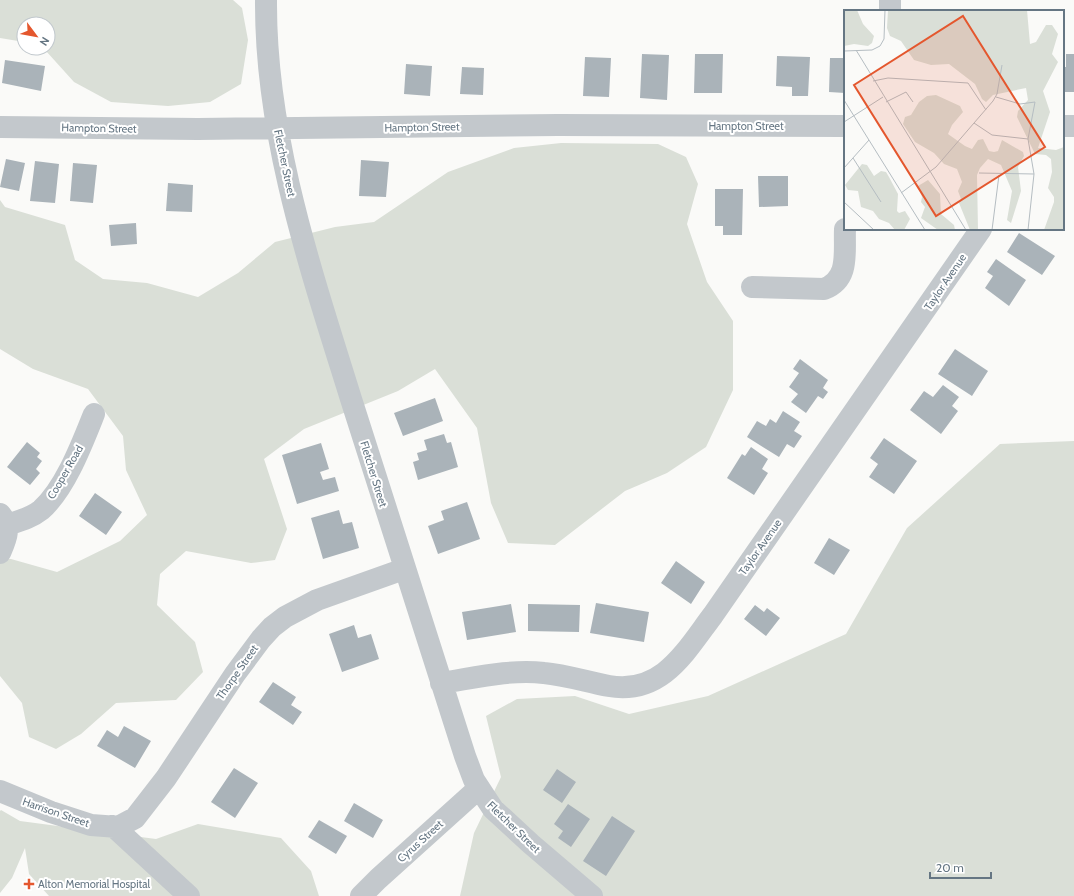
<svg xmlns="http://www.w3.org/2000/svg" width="1074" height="896" viewBox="0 0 1074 896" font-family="Cabin,sans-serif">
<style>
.green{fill:#dadfd7}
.building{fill:#aab3b9}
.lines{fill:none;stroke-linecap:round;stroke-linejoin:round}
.minor{stroke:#c3c8cc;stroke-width:22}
.poi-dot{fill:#e4572e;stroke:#fff;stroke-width:1.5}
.labels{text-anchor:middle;stroke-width:4;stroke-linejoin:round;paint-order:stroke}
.street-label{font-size:11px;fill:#657683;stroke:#fff}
.poi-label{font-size:11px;fill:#657683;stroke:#fff;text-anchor:start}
.inset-road{fill:none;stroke:#b5bdc2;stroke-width:1}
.view{fill:#e4572e;fill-opacity:0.15;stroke:#e4572e;stroke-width:2}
.inset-edge{fill:none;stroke:#657683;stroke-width:2}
</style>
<rect width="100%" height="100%" fill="#fafaf8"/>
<path class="green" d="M 0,0 L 233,0 L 242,8 L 248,40 L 241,84 L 210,102 L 168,106 L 111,102 L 74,82 L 46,51 L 39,48 L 48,48 L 48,24 L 24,24 L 24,42 L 0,38 Z
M 561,143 L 658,144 L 686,157 L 698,184 L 687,224 L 707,282 L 733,321 L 733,390 L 706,447 L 667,473 L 625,491 L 555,545 L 508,543 L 491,503 L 477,428 L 435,369 L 398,391 L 304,429 L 264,459 L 287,529 L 275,560 L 251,563 L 186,551 L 160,574 L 157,605 L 195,642 L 203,672 L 176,700 L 116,703 L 81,734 L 56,749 L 29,737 L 22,703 L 0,676 L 0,558 L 11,559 L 57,572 L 120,541 L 147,515 L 126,470 L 123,436 L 88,389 L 33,369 L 0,349 L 0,200 L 5,207 L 65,225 L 75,260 L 103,279 L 147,283 L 198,297 L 238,273 L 275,242 L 335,227 L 374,222 L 448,172 L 514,148 Z
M 1074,441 L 1074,896 L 460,896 L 474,833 L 501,777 L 486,716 L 517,699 L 575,696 L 629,714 L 708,696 L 846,634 L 907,528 L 1000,444 Z
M 1,810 L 20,821 L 156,839 L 198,824 L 281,838 L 311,871 L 319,896 L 49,896 L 29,874 L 25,848 L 12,878 L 0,893 L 0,811 Z"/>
<path class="building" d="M 642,54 L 669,55 L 667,100 L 640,98 Z
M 695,54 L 723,54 L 722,93 L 694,93 Z
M 1066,54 L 1074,54 L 1074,92 L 1063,92 L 1063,67 L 1066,67 Z
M 777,56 L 810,57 L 808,96 L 792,96 L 792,87 L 776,86 Z
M 585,57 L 611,58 L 609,97 L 583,96 Z
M 830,58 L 845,58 L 845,93 L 829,92 Z
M 5,60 L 45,66 L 41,91 L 2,83 Z
M 406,64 L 432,66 L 430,96 L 404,94 Z
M 462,67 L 484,68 L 483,95 L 460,94 Z
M 6,159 L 25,163 L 19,191 L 0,187 Z
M 361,160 L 389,162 L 386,197 L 359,196 Z
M 35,161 L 59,164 L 55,203 L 30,201 Z
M 73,163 L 97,165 L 93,203 L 70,201 Z
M 758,176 L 788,176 L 788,206 L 759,207 Z
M 168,183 L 193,185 L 192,212 L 166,211 Z
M 715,189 L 743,189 L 742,235 L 723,235 L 723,226 L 715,226 Z
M 136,223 L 137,244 L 111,246 L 109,225 Z
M 1019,233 L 1055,256 L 1042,275 L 1007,252 Z
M 996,259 L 1026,280 L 1009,306 L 985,288 L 993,276 L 987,272 Z
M 955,349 L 988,371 L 972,396 L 938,374 Z
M 800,359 L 828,380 L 823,388 L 828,392 L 823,399 L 818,396 L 806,413 L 791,402 L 798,394 L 789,387 L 799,373 L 793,369 Z
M 943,385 L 959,397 L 952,406 L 958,411 L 941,434 L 910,410 L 924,391 L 933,397 Z
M 435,398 L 443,421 L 403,436 L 394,413 Z
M 783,411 L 800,422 L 794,431 L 802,436 L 794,448 L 787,444 L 779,457 L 747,437 L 757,421 L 766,426 L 770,419 L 776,423 Z
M 444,434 L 447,443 L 451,442 L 458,467 L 418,480 L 413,462 L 419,460 L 417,453 L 427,450 L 424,440 Z
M 884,438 L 917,461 L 894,494 L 869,477 L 878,464 L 870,458 Z
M 27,442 L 40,453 L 37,457 L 42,461 L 36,469 L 40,473 L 30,485 L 7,467 Z
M 321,443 L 329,469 L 320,472 L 323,480 L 335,477 L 339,491 L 297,504 L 282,455 Z
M 751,447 L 768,459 L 762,469 L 768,473 L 754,495 L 727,478 L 742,454 L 745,456 Z
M 95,493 L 122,512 L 106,535 L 79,516 Z
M 467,502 L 480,539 L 438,554 L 428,526 L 444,520 L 441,511 Z
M 339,510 L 343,524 L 352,522 L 359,548 L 323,559 L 311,518 Z
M 829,538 L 850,550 L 834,575 L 814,563 Z
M 676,561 L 705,582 L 691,604 L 661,583 Z
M 596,603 L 649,612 L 644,642 L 590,633 Z
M 511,604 L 516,632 L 467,640 L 462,612 Z
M 528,604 L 580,605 L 579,632 L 528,631 Z
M 755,605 L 764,612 L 767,608 L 780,618 L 766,636 L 744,619 Z
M 354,625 L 358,638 L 371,634 L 379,659 L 342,672 L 329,634 Z
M 273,682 L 296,697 L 291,705 L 302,712 L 293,725 L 259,702 Z
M 124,726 L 151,741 L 135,768 L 97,746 L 107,730 L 118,737 Z
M 234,768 L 258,783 L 235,818 L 211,802 Z
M 557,769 L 576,782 L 562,803 L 543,790 Z
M 354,803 L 383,820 L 373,838 L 344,821 Z
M 568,804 L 590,819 L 571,847 L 558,838 L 563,831 L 554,824 Z
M 612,816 L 635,831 L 606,876 L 583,861 Z
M 319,820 L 347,836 L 336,854 L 308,837 Z"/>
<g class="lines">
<path class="minor" d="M 266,0 C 265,137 311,270 351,399 C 388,518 426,637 465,756 L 474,780 L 493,809 L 531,844 L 592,896
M 890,0 L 890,11
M 1063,126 L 1074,126
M 0,127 L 198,129 L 558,125 L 845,126
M 752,287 L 824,289 C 850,279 844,253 845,229
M 7,525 C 19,521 31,518 41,510 C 65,489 82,444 94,414
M 0,553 C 6,539 12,527 0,514
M 441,683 C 474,678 510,669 544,673 C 566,675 587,682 609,686 C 662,695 685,652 713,615 L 981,229
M 0,791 L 51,812 L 91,825 L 118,827 L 135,818 L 166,778 L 235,674 L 261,639 L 272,627 L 285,617 L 317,600 L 404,569
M 113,826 L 189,896
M 361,896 L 378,879 L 479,788"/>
</g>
<path class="poi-dot" d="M27 878h4v4h4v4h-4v4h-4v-4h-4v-4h4z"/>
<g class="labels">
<g class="street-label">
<text x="746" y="130">Hampton Street</text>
<text transform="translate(422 127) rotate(-1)" y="4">Hampton Street</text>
<text transform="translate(99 128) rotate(1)" y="4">Hampton Street</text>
<text transform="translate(285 163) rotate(78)" y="4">Fletcher Street</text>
<text transform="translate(945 282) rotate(-56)" y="4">Taylor Avenue</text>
<text transform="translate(65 472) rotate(-60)" y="4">Cooper Road</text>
<text transform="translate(374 474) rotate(73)" y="4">Fletcher Street</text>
<text transform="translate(760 547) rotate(-55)" y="4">Taylor Avenue</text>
<text transform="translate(237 672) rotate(-55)" y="4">Thorpe Street</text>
<text transform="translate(56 812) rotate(19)" y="4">Harrison Street</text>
<text transform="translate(514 827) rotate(44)" y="4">Fletcher Street</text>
<text transform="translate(420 841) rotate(-42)" y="4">Cyrus Street</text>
</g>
<g class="poi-label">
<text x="38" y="888">Alton Memorial Hospital</text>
</g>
</g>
<g transform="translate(844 10)">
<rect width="220" height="220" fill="#fafaf8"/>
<path d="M 0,0 L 13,0 L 19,14 L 30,26 L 28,33 L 24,36 L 10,34 L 0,36 ZM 44,0 L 183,0 L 186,34 L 192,32 L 202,15 L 208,15 L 214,24 L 208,44 L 214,52 L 199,81 L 206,102 L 194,138 L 212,140 L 220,137 L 220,220 L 200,220 L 210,192 L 210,187 L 204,178 L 208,162 L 207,149 L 202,145 L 191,144 L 173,107 L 174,101 L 184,90 L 182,78 L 149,85 L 142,92 L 138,89 L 131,74 L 105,54 L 87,55 L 70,50 L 57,31 L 46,26 L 43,18 ZM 92,85 L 116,96 L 119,102 L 108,115 L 104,124 L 121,136 L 128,139 L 134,130 L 139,129 L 145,141 L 150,142 L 154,141 L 158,130 L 179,142 L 180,146 L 174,157 L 177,181 L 167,213 L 163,210 L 168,181 L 157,155 L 144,149 L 136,158 L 133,165 L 134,220 L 126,220 L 115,193 L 117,189 L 114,181 L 118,172 L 113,159 L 100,154 L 90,143 L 71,132 L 59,114 L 61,107 L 67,105 L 75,92 L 83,86 ZM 18,154 L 23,155 L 30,166 L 37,161 L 42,162 L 45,167 L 54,184 L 53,201 L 55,203 L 61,201 L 66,209 L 60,220 L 51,220 L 45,213 L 35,209 L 29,201 L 17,197 L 14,181 L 4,180 L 1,175 ZM 84,170 L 96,184 L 97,204 L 110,215 L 111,220 L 94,220 L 77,208 L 81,197 L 77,192 L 78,187 L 74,176 Z" fill="#dadfd7"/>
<path class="inset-road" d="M 12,40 L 122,220M 0,41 L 28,40 L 36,36 L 40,29 L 41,0M 29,71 L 44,68 L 124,73 L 142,100M 152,87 L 176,94 L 191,92 L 184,129M 0,90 L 81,220M 42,92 L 62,82 L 69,92M 0,112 L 39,87M 130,113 L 148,125 L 184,129M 184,129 L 190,164 L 184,220M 9,148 L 37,192M 0,158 L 25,130M 135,163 L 190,164M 57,183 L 92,157 L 149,91 L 153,84 L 158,55M 0,192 L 30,220M 148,220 L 155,165"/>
<path class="view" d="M 119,6 L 201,137 L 92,206 L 10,75 Z"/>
<rect width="220" height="220" class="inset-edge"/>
</g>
<g transform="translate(36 36) rotate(122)"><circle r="19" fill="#ffffff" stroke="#c1c8cd"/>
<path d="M0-3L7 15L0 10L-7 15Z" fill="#e4572e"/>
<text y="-6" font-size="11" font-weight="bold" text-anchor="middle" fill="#657683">N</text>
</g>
<path d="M930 872v6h61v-6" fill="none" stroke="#657683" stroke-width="2"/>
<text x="936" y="872" font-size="12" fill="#657683" stroke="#ffffff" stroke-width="3" paint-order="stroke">20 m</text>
</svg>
